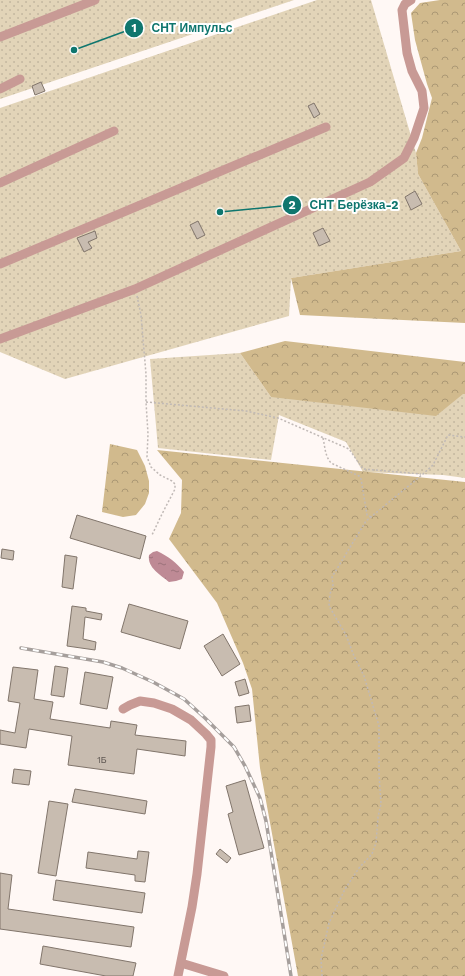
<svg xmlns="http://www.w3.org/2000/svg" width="465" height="976" viewBox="0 0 465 976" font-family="'Work Sans',sans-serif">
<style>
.grass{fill:url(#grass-dots)}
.forest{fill:url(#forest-crowns)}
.water{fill:url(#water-ripples)}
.building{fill:#c8bcb0;stroke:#81756b}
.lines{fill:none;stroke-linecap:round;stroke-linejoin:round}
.path{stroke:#c0b9b6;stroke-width:1.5;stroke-dasharray:2 2;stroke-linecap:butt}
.minor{stroke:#c89a95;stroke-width:9}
.rail-casing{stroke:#a69f9c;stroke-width:3.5}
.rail{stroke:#fff;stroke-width:2;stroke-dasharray:6;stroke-linecap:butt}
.labels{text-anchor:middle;stroke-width:4;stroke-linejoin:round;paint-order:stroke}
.number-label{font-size:9px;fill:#5f5752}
.leader{fill:none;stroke:#0f766e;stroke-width:1.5}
.callout-dot{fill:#0f766e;stroke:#fff;stroke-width:1.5}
.mark-label{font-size:12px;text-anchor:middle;font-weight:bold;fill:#fff}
.callout-label{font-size:12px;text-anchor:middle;font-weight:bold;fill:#0f766e;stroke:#fff;stroke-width:4;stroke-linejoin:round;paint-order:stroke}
</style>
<defs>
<pattern id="grass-dots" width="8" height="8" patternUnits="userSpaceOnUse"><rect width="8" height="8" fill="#e2d4b8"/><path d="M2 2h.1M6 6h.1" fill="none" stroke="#c3b79f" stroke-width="1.8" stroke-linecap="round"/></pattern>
<pattern id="forest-crowns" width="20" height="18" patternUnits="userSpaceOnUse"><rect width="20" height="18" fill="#d1ba8d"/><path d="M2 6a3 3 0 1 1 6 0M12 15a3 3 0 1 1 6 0" fill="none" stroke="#ab9874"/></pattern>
<pattern id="water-ripples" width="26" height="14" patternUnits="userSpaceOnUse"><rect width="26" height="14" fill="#be8a95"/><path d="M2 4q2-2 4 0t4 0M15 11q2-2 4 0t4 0" fill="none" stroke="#9c727a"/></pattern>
</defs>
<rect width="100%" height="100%" fill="#fff8f5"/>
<path class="grass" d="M 0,0 L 294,0 L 0,99 Z
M 317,0 L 371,0 L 416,153 L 418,174 L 461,251 L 291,278 L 289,316 L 65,379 L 0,352 L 0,108 Z
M 240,353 L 271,397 L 465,394 L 465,478 L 443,475 L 363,472 L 346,442 L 279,415 L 271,460 L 158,448 L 150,359 Z"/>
<path class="forest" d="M 440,0 L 465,0 L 465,323 L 300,315 L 291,278 L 461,251 L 418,174 L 416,153 L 422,138 L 432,98 L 427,84 L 415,40 L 411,13 L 420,3 Z
M 285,341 L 465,362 L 465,394 L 463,394 L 436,416 L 271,397 L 240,353 Z
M 110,444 L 137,450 L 145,466 L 149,481 L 149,493 L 145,504 L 136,515 L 123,517 L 102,512 Z
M 157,450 L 465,482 L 465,976 L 298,976 L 260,768 L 252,689 L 243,663 L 217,603 L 169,539 L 181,513 L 182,480 Z"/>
<path class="water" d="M 157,551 C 168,556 177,563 184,572 L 182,579 L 176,581 L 169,582 C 161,575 147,568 149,555 L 153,552 Z"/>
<path class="building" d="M 41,82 L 45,91 L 35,95 L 32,86 Z
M 314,103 L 320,114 L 314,118 L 308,106 Z
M 415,191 L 422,204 L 411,210 L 405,197 Z
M 198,221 L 205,235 L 197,239 L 190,225 Z
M 323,228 L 330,241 L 319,246 L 313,233 Z
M 95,231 L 97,238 L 88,242 L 92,248 L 84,252 L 77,238 Z
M 77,515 L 146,536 L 140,559 L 70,538 Z
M 2,549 L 14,551 L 13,560 L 1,558 Z
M 65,555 L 77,557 L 73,589 L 62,587 Z
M 129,604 L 188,621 L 180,649 L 121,632 Z
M 72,606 L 86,608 L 86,611 L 102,614 L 101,620 L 85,617 L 83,639 L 96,642 L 95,650 L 67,646 Z
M 223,634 L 240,664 L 222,676 L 204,646 Z
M 55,666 L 68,668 L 64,697 L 51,695 Z
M 13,667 L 38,670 L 34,699 L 53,702 L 50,719 L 110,728 L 111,721 L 137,725 L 135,735 L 186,741 L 185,756 L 137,749 L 134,774 L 68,765 L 72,736 L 29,729 L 26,748 L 0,744 L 0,730 L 15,733 L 20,703 L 8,701 Z
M 85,672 L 113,677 L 107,709 L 80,704 Z
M 245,679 L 249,693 L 239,696 L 235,682 Z
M 249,705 L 251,721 L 237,723 L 235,707 Z
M 14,769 L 31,771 L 29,785 L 12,783 Z
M 245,780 L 264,848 L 239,855 L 228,814 L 233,812 L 226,786 Z
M 75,789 L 147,801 L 145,814 L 72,802 Z
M 49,801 L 68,804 L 56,876 L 38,873 Z
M 220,849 L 231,858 L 227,863 L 216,854 Z
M 138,851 L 149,852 L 145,882 L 135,881 L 135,875 L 86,868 L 88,852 L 137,859 Z
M 0,873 L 12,875 L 8,909 L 134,927 L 131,947 L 0,929 Z
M 56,880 L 145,893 L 142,913 L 53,900 Z
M 43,946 L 136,963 L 133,976 L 106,976 L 40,964 Z"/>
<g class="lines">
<path class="path" d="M 137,296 L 141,315 L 146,374 L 146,402 L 148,434 L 147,457 L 151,467 L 160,475 L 172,481 L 175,484 L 175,489 L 162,514 L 152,535
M 146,402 L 246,411 L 278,418 L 349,449 L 363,469 L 421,474
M 323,438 C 325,447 325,456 331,463 L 359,476 L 361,479 L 367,515 L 371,517
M 322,976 L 321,959 L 329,923 L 345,889 L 359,868 L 372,854 L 376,843 L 378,817 L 381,804 L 379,774 L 379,726 L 364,676 L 354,656 L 346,635 L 329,606 L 330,594 L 333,585 L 332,577 L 366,521 L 423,474 L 433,465 L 448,435 L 465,437"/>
<path class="minor" d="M 0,37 L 95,0
M 0,89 L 20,79
M 0,183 L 114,131
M 0,264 L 326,127
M 0,339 L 135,289 L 370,182 L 404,158 L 414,138 L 424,108 L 422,91 L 412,71 L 407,53 L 402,10 L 405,4 L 411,0
M 123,709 L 130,705 L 140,701 L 154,703 L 172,709 L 191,720 L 206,734 L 211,740 L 211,747 L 197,874 L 192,907 L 178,976
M 181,963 L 224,976"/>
<defs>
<path id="rail" d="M 21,648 L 103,662 L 122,668 L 153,682 L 184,699 L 205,718 L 234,747 L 245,766 L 260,798 L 266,821 L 291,976"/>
</defs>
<use href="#rail" class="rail-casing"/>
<use href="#rail" class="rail"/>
</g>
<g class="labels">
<g class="number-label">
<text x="102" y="763">1Б</text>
</g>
</g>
<path class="leader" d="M74 50L134 28M220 212L292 205"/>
<g class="callout-dot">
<circle cx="74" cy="50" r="4"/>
<circle cx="220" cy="212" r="4"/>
<circle cx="134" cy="28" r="10"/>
<circle cx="292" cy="205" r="10"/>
</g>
<g class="mark-label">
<text x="134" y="32">1</text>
<text x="292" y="209">2</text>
</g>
<g class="callout-label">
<text x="192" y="32">СНТ Импульс</text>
<text x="354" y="209">СНТ Берёзка-2</text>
</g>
</svg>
